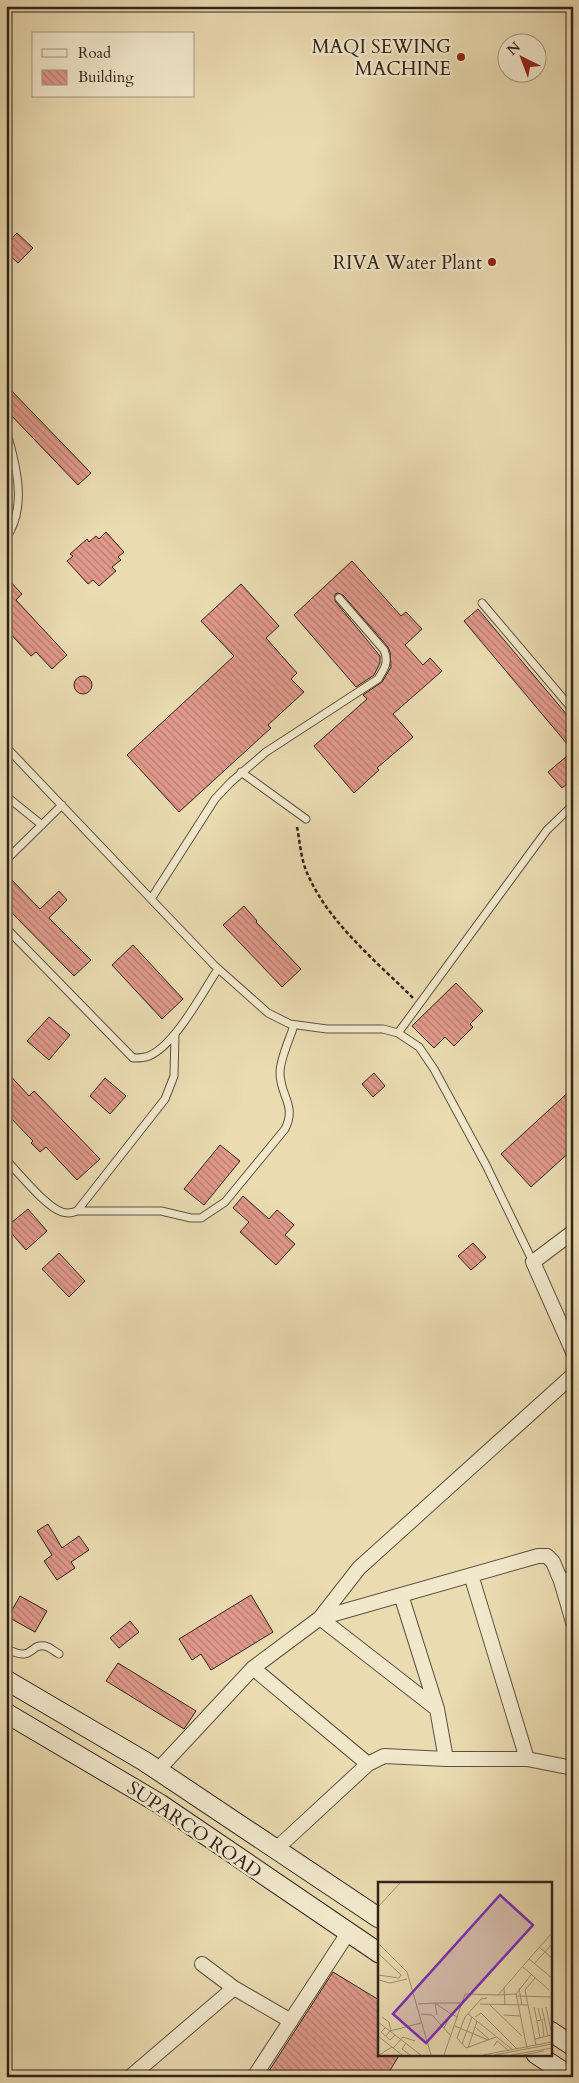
<svg xmlns="http://www.w3.org/2000/svg" width="579" height="2083" viewBox="0 0 579 2083" font-family="Cardo,serif">
<style>
.building{fill:url(#building-back-hatch);stroke:#312319}
.lines{fill:none;stroke-linecap:round;stroke-linejoin:round}
.lane-casing{stroke:#5f513f;stroke-width:9}
.street-casing{stroke:#5f513f;stroke-width:16}
.secondary-casing{stroke:#312319;stroke-width:21}
.path{stroke:#312319;stroke-width:2.5;stroke-dasharray:4 2.5;stroke-linecap:butt}
.lane{stroke:#f1e8cc;stroke-width:7}
.street{stroke:#f1e8cc;stroke-width:14}
.secondary{stroke:#f1e8cc;stroke-width:19}
.poi-dot{fill:#8f2418;stroke:#f1e8cc;stroke-width:2}
.labels{text-anchor:middle;stroke-width:4.5;stroke-linejoin:round;paint-order:stroke}
.poi-label{font-size:19px;fill:#312319;stroke:#f1e8cc;text-anchor:end}
.street-label{font-size:19px;fill:#312319;stroke:#f1e8cc}
.inset-road{fill:none;stroke:#a09174;stroke-width:1}
.view{fill:#7b2cbf;fill-opacity:0.15;stroke:#7b2cbf;stroke-width:2.5}
.inset-edge{fill:none;stroke:#312319;stroke-width:2.5}
</style>
<defs>
<pattern id="building-back-hatch" width="6" height="6" patternUnits="userSpaceOnUse" patternTransform="scale(1.25)"><rect width="6" height="6" fill="#e0998b"/><path d="M-1 5l2 2M0 0l6 6M5-1l2 2" fill="none" stroke="#b67c71"/></pattern>
</defs>
<rect width="100%" height="100%" fill="#eadbb1"/>
<filter id="stains"><feTurbulence type="fractalNoise" baseFrequency=".004" numOctaves="4"/><feColorMatrix values="0 0 0 0 .2 0 0 0 0 .09 0 0 0 0 .02 0 0 0 .5 -.17"/></filter>
<radialGradient id="worn" r=".72"><stop offset=".6" stop-color="#630" stop-opacity="0"/><stop offset="1" stop-color="#630" stop-opacity=".3"/></radialGradient>
<path class="building" d="M 17,233 L 33,248 L 18,263 L 6,252 L 6,244 Z
M 6,385 L 91,473 L 78,485 L 6,410 Z
M 106,532 L 124,552 L 118,557 L 121,560 L 112,567 L 116,571 L 99,586 L 93,580 L 88,584 L 67,561 L 73,556 L 70,554 L 87,539 L 89,542 L 96,536 L 99,539 Z
M 352,561 L 401,616 L 406,612 L 422,629 L 405,645 L 423,665 L 430,658 L 442,671 L 393,714 L 413,737 L 377,768 L 379,770 L 354,793 L 314,746 L 367,699 L 363,695 L 382,682 L 391,667 L 390,652 L 388,647 L 343,595 L 338,593 L 335,594 L 335,601 L 380,656 L 380,663 L 374,675 L 356,687 L 294,615 Z
M 6,577 L 22,594 L 16,600 L 67,655 L 52,669 L 36,652 L 31,656 L 6,629 Z
M 241,584 L 279,626 L 266,638 L 297,673 L 291,679 L 304,692 L 268,725 L 271,728 L 179,812 L 127,755 L 234,656 L 201,621 Z
M 478,609 L 573,722 L 573,779 L 562,788 L 548,772 L 573,751 L 464,621 Z
M74 685a9 9 0 1 1 18 0a9 9 0 1 1-18 0Z
M 6,874 L 40,909 L 59,891 L 67,900 L 49,918 L 91,960 L 74,976 L 6,907 Z
M 244,906 L 257,921 L 256,922 L 301,969 L 282,987 L 223,925 Z
M 133,945 L 183,999 L 162,1019 L 112,965 Z
M 456,983 L 483,1011 L 470,1024 L 473,1027 L 454,1046 L 445,1037 L 434,1048 L 412,1026 Z
M 49,1017 L 70,1035 L 49,1060 L 27,1041 Z
M 6,1071 L 29,1096 L 34,1091 L 100,1159 L 77,1180 L 46,1147 L 40,1152 L 31,1143 L 33,1141 L 6,1113 Z
M 374,1073 L 385,1086 L 373,1097 L 362,1084 Z
M 105,1078 L 126,1096 L 110,1114 L 90,1096 Z
M 573,1088 L 573,1149 L 531,1187 L 501,1154 Z
M 220,1145 L 240,1161 L 204,1205 L 184,1189 Z
M 243,1196 L 269,1219 L 277,1210 L 294,1225 L 285,1235 L 295,1244 L 276,1265 L 240,1232 L 249,1222 L 233,1208 Z
M 28,1209 L 47,1231 L 26,1250 L 6,1227 Z
M 473,1243 L 486,1257 L 471,1270 L 458,1256 Z
M 59,1253 L 85,1281 L 69,1297 L 42,1269 Z
M 48,1524 L 62,1548 L 79,1536 L 89,1550 L 71,1562 L 75,1568 L 57,1580 L 44,1561 L 52,1555 L 37,1531 Z
M 251,1595 L 273,1632 L 211,1670 L 201,1654 L 192,1660 L 179,1639 Z
M 20,1596 L 47,1611 L 35,1632 L 8,1617 Z
M 130,1621 L 139,1632 L 119,1648 L 110,1638 Z
M 118,1663 L 196,1711 L 184,1729 L 106,1681 Z
M 333,1972 L 379,2000 L 379,2054 L 400,2054 L 386,2077 L 265,2077 Z"/>
<g class="lines">
<defs>
<path id="lane" d="M 6,430 C 16,464 28,507 6,538
M 482,603 L 573,710
M 6,747 L 214,965 L 268,1013 L 290,1024 L 327,1029 L 383,1029 L 398,1033 L 419,1047 L 434,1069 L 486,1165 L 533,1262
M 241,772 L 306,819
M 6,796 L 42,825
M 6,860 L 62,805
M 151,899 L 215,799 L 231,782 L 266,752 L 378,679 C 385,668 389,662 384,650 L 339,598
M 6,928 L 133,1058 C 138,1058 144,1058 149,1056 C 175,1045 202,993 218,969
M 398,1033 L 547,830 L 573,805
M 6,1160 C 19,1173 46,1207 62,1212 C 68,1214 72,1213 77,1211 L 165,1099 L 174,1076 L 175,1034
M 77,1211 L 161,1211 L 191,1218 L 201,1218 L 225,1202 L 285,1129 C 297,1105 280,1096 280,1073 C 280,1058 290,1039 294,1025
M 6,1648 C 33,1664 29,1643 45,1646 C 50,1647 55,1652 59,1654"/>
<path id="street" d="M 573,1232 L 533,1262 L 573,1352
M 471,1575 L 527,1759
M 573,1578 L 561,1581 L 573,1622
M 401,1595 L 437,1709 L 446,1759
M 253,1668 L 368,1764
M 437,1709 L 320,1618 L 359,1568 L 573,1375
M 157,1771 L 253,1668 L 320,1618 L 538,1556 L 547,1556 L 553,1562 L 561,1581
M 275,1850 L 368,1764 L 384,1756 L 446,1759 L 527,1759 L 573,1768
M 202,1964 L 234,1988 L 291,2021
M 130,2077 L 234,1988
M 254,2077 L 348,1933"/>
<path id="secondary" d="M 6,1680 L 144,1761 L 379,1918
M 6,1713 L 160,1804 L 379,1953
M 550,2031 L 573,2046
M 536,2054 L 571,2077"/>
</defs>
<use href="#lane" class="lane-casing"/>
<use href="#street" class="street-casing"/>
<use href="#secondary" class="secondary-casing"/>
<path class="path" d="M 297,827 C 300,842 301,861 308,875 C 329,923 376,961 413,998"/>
<use href="#lane" class="lane"/>
<use href="#street" class="street"/>
<use href="#secondary" class="secondary"/>
</g>
<g class="poi-dot">
<circle cx="461" cy="57" r="5"/>
<circle cx="492" cy="262" r="5"/>
</g>
<g class="labels">
<g class="poi-label">
<text x="451" y="53">MAQI SEWING<tspan x="451" dy="22">MACHINE</tspan></text>
<text x="482" y="269">RIVA Water Plant</text>
</g>
<g class="street-label">
<text transform="translate(195 1829) rotate(34)" y="7">SUPARCO ROAD</text>
</g>
</g>
<g transform="translate(378 1882)">
<rect width="174" height="174" fill="#eadbb1"/>
<path class="inset-road" d="M 0,25 L 23,0M 174,51 L 151,77 L 174,96M 0,61 L 29,90 L 53,173M 161,65 L 174,76M 0,71 L 23,93 L 21,96 L 0,93M 156,82 L 174,62M 145,85 L 171,108M 157,96 L 147,108 L 158,163M 1,98 L 12,101 L 29,97M 126,106 L 127,122M 141,106 L 144,123M 138,112 L 153,93M 120,113 L 138,112 L 149,166M 138,114 L 174,115M 109,116 L 103,117 L 87,135 L 79,156 L 88,166 L 118,155M 40,122 L 57,121 L 73,132M 102,122 L 150,123M 112,123 L 144,154M 156,125 L 159,139 L 163,138 L 160,126M 164,126 L 170,154M 43,132 L 54,133 L 73,154M 90,132 L 135,168M 59,133 L 57,121 L 85,121M 126,133 L 142,134M 4,135 L 11,140 L 13,149M 97,135 L 103,131 L 139,167M 164,137 L 166,155M 159,139 L 162,156M 0,140 L 43,173M 77,144 L 110,158M 97,145 L 112,158M 7,146 L 3,150 L 12,158 L 17,153M 66,146 L 73,132 L 80,135M 0,154 L 24,173M 8,154 L 12,149 L 43,141M 157,157 L 174,153 L 168,125M 28,161 L 24,167 L 32,173M 84,162 L 94,135M 116,164 L 119,159 L 131,169M 15,166 L 25,155 L 37,159M 90,166 L 99,139M 1,173 L 14,165M 66,173 L 87,112 L 120,113 L 151,77M 105,173 L 174,160M 117,173 L 174,162M 133,173 L 174,166M 145,173 L 166,169"/>
<path class="view" d="M 122,13 L 155,43 L 48,161 L 15,132 Z"/>
<rect width="174" height="174" class="inset-edge"/>
</g>
<rect width="579" height="2083" fill="none" stroke="#eadbb1" stroke-width="25"/>
<rect x="8" y="8" width="564" height="2068" fill="none" stroke="#312319" stroke-width="2.5"/>
<rect x="12" y="12" width="554" height="2058" fill="none" stroke="#312319"/>
<rect x="32" y="32" width="162" height="65" fill="#f1e8cc" stroke="#a49984"/>
<rect x="42" y="49" width="25" height="8" fill="#f1e8cc" stroke="#a49984"/>
<text x="78" y="58" font-size="15" fill="#312319">Road</text>
<rect x="42" y="70" width="25" height="15" fill="url(#building-back-hatch)" stroke="#a49984"/>
<text x="78" y="82" font-size="15" fill="#312319">Building</text>
<g transform="translate(522 58) rotate(318)"><circle r="24" fill="#f1e8cc" stroke="#a49984"/>
<path d="M0-4L9 19L0 12L-9 19Z" fill="#8f2418"/>
<text y="-8" font-size="14" font-weight="bold" text-anchor="middle" fill="#312319">N</text>
</g>
<rect width="100%" height="100%" filter="url(#stains)"/>
<rect width="100%" height="100%" fill="url(#worn)"/>
</svg>
